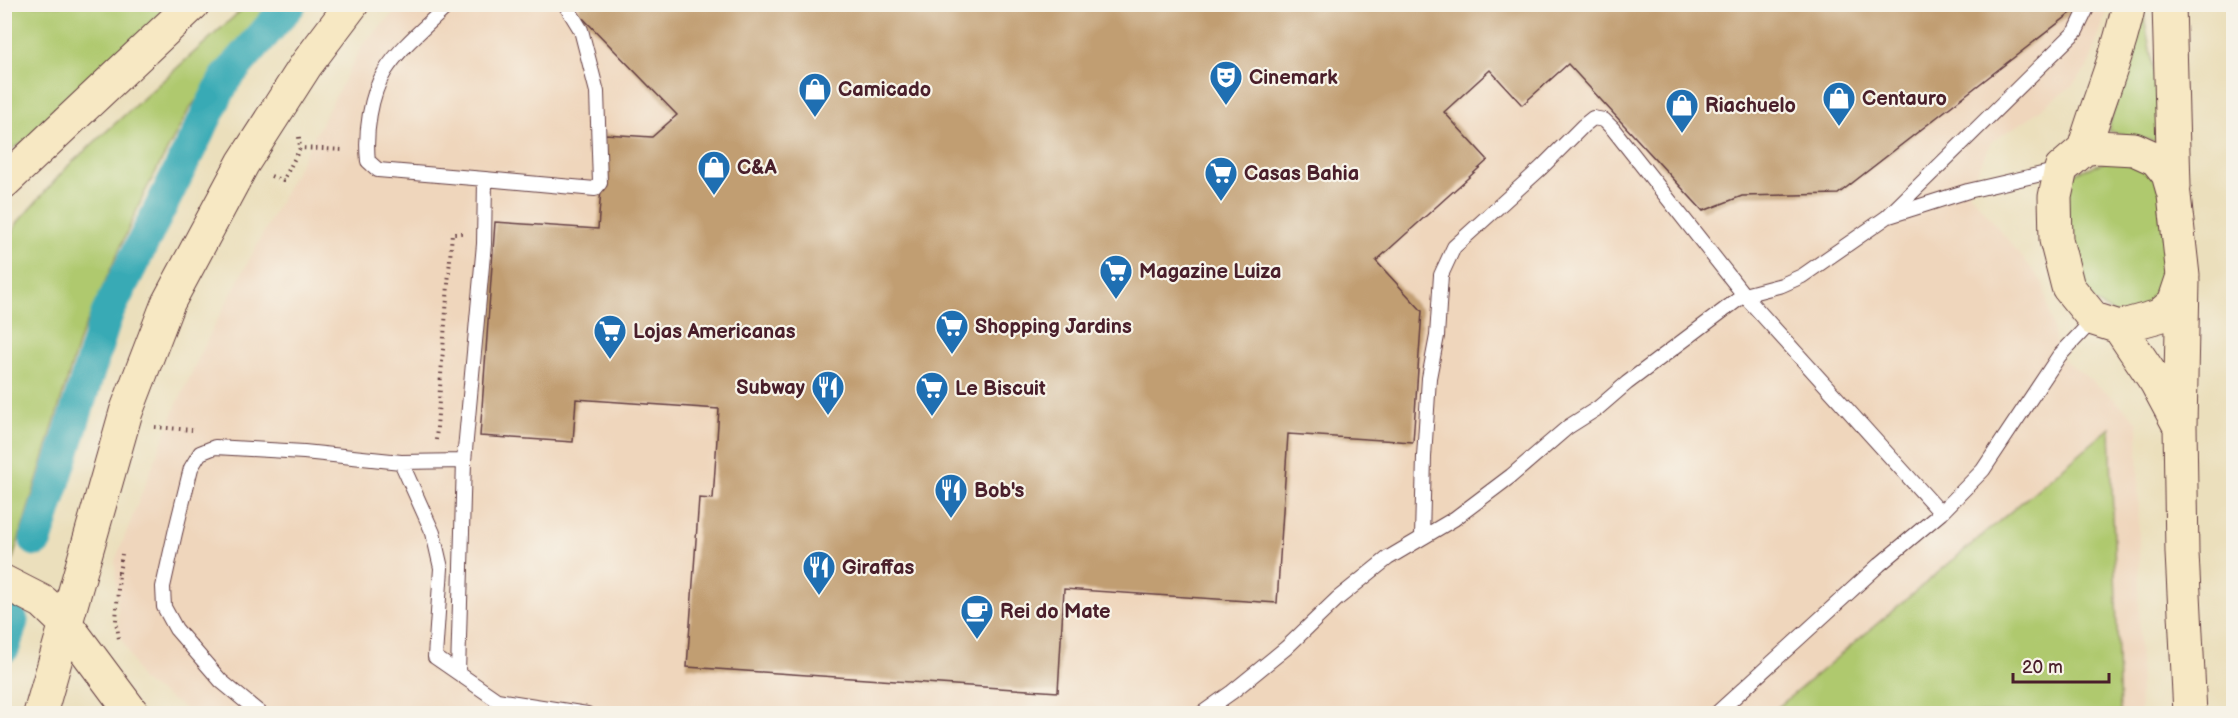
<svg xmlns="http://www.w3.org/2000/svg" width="2238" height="718" viewBox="0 0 2238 718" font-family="'Balsamiq Sans',sans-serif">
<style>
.built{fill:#efd6bc}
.green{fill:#afc96e;stroke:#7c744c;stroke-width:1.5}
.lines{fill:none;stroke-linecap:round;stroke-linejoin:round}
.canal{stroke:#39aab5;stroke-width:33}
.building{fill:#c19e72}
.lane-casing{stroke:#623c41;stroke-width:16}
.secondary-casing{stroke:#623c41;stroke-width:35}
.path{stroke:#623c41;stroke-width:4;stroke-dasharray:1.5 4.5;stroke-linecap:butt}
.lane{stroke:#fff;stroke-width:14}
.secondary{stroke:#f7e8c3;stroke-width:33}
.labels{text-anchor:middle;stroke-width:4.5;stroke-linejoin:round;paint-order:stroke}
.poi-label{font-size:20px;font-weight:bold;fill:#4a1f2b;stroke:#f7f3e8;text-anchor:start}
</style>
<rect width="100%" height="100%" fill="#f7f3e8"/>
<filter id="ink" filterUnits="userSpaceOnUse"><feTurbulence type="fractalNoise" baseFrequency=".0167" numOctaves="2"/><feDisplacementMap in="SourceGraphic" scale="12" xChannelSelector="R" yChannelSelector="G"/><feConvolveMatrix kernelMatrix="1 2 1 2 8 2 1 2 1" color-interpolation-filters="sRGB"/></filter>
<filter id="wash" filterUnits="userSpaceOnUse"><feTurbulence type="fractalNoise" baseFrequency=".008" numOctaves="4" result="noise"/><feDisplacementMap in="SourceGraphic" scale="24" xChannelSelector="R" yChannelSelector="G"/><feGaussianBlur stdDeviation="1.35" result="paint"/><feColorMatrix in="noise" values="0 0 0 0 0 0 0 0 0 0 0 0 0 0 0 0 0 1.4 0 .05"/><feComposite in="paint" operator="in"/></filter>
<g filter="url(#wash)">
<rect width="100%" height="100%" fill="#ebdfbc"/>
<path class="built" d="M 401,5 L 2109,5 L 2088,67 L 2072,86 L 2029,118 L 1991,142 L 1968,191 L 2043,283 L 2059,356 L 2110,395 L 2138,422 L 2140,713 L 192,713 L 141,680 L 119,632 L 115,561 L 177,404 L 209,336 L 362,46 Z"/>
<path class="green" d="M 248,4 L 275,5 L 190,108 L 145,192 L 80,338 L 11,565 L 5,564 L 5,245 L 18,222 L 69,165 Z
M 7,5 L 174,5 L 28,140 L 5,153 L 4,25 Z
M 2141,5 L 2142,5 L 2167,144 L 2108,131 Z
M 2113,159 L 2150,170 L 2166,201 L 2169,284 L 2152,306 L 2121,318 L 2074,290 L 2063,186 L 2072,174 Z
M 2110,428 L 2120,713 L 1771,713 Z"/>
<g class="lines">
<path class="canal" d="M 36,540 L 107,314 L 225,79 L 290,4
M 4,647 L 12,621"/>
</g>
<g id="blocks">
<path class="building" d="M 578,4 L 2071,4 L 2075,10 L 1838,194 L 1742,196 L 1703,211 L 1568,64 L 1522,105 L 1490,70 L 1444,112 L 1488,160 L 1376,261 L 1422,311 L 1413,442 L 1288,434 L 1277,603 L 1064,589 L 1058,692 L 687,667 L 699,498 L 713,499 L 719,409 L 576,399 L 573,442 L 480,436 L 495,222 L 598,229 L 605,134 L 652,137 L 677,115 L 578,13 Z"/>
</g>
</g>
<g filter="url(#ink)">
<use href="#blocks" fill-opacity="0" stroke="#623c41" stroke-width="1.5"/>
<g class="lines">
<defs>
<path id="lane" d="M 449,4 C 428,25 401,46 385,71 C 370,95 365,134 368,161 L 378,170 L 485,179
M 1889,216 L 1968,191 L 2059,170
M 401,462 L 433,533 L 441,568 L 435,657 L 497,700 L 587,714
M 1422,537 L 1424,457 L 1429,378 L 1437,336 L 1441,275 L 1454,247 L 1541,168 L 1583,126 L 1593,118 L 1604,120 L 1613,129 L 1744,295 L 1941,513
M 458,673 L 464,461 L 484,244 L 485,179 L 595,189 L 600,183 L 597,92 L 581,30 L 565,4
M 261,714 L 221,681 L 176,629 L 164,607 L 163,587 L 175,533 L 191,468 L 200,453 L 215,447 L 304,452 L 401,462 L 464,461
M 1201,714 L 1232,692 L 1286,648 L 1337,599 L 1388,558 L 1454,519 L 1511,476 L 1568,427 L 1598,408 L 1627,383 L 1744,295 L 1782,285 L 1802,276 L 1887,217 L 2076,31 L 2089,4
M 1716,714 L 1879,565 L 1941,513 L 1983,470 L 2059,356 L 2094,319"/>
<path id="secondary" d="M 2169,4 L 2174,187
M 2097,147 L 2134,149 L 2156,159 L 2168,174 L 2174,195 L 2183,276 L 2174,303 L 2159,316 L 2119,327 L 2094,319 L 2068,287 L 2056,240 L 2055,197 L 2061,169 L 2084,149 Z
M 2084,149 C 2098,101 2119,54 2129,4
M 4,182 L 193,4
M 2183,281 L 2180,426 L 2182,553 L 2190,714
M 2119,327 L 2156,382 L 2179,425
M 4,582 L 43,602 L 66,624 L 133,714
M 40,714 L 126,412 L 168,303 L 243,163 L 306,65 L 352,4"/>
</defs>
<use href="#lane" class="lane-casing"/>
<use href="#secondary" class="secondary-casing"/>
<path class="path" d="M 299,137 L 300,148
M 271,176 L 283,181 L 300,148 L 344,150
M 155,427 L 192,430
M 436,440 L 452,233 L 462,233
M 117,573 L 119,573 L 116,621 L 119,639
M 119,573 L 122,554"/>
<use href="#lane" class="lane"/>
<use href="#secondary" class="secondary"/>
</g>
</g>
<defs>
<symbol id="theatre-pin" viewBox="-11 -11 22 30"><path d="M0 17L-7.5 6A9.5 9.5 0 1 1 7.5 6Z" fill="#1f6fb2" stroke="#f7f3e8"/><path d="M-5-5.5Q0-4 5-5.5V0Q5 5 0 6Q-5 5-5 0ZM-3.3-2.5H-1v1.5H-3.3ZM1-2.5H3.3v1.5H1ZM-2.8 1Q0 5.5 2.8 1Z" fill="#fff"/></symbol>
<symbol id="shop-pin" viewBox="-11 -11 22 30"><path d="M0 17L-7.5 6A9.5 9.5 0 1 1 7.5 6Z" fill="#1f6fb2" stroke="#f7f3e8"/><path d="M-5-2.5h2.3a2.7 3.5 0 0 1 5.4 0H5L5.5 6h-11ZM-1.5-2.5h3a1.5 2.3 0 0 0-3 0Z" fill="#fff"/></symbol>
<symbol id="supermarket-pin" viewBox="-11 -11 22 30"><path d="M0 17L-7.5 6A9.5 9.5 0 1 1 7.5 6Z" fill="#1f6fb2" stroke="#f7f3e8"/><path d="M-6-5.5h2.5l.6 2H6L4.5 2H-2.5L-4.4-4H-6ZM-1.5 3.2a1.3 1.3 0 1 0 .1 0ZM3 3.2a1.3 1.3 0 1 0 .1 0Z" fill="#fff"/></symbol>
<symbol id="restaurant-pin" viewBox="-11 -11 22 30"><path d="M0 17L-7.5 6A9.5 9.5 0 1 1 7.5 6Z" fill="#1f6fb2" stroke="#f7f3e8"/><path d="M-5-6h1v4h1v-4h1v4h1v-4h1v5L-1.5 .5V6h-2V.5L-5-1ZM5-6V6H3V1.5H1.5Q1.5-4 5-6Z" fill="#fff"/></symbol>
<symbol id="cafe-pin" viewBox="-11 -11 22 30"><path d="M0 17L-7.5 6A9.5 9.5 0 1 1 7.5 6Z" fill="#1f6fb2" stroke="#f7f3e8"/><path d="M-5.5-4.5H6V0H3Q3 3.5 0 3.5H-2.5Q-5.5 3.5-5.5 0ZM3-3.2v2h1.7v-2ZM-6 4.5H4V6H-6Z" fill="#fff"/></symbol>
</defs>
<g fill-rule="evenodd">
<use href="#theatre-pin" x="1207" y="58" width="38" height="52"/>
<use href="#shop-pin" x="796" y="70" width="38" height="52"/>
<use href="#shop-pin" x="1820" y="79" width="38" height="52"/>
<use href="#shop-pin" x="1663" y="86" width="38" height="52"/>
<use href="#shop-pin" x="695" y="148" width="38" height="52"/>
<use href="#supermarket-pin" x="1202" y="154" width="38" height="52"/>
<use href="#supermarket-pin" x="1097" y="252" width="38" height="52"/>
<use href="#supermarket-pin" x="933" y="307" width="38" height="52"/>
<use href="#supermarket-pin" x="591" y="312" width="38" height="52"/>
<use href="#restaurant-pin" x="809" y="368" width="38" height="52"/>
<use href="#supermarket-pin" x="913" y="369" width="38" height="52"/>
<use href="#restaurant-pin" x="932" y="471" width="38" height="52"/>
<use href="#restaurant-pin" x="800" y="548" width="38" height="52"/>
<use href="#cafe-pin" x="958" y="592" width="38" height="52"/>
</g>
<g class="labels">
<g class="poi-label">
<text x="1249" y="84">Cinemark</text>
<text x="838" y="96">Camicado</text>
<text x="1862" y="105">Centauro</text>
<text x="1705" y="112">Riachuelo</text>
<text x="737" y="174">C&amp;A</text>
<text x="1244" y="180">Casas Bahia</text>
<text x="1139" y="278">Magazine Luiza</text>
<text x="975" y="333">Shopping Jardins</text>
<text x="633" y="338">Lojas Americanas</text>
<text x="805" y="394" text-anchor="end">Subway</text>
<text x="955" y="395">Le Biscuit</text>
<text x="974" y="497">Bob's</text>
<text x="842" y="574">Giraffas</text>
<text x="1000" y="618">Rei do Mate</text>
</g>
</g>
<rect width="2238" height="718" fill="none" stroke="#f7f3e8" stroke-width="24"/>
<path d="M2013 673v9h96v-9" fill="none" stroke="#4a1f2b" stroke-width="3"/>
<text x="2022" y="673" font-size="18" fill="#4a1f2b" stroke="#f7f3e8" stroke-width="4.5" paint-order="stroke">20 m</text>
</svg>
